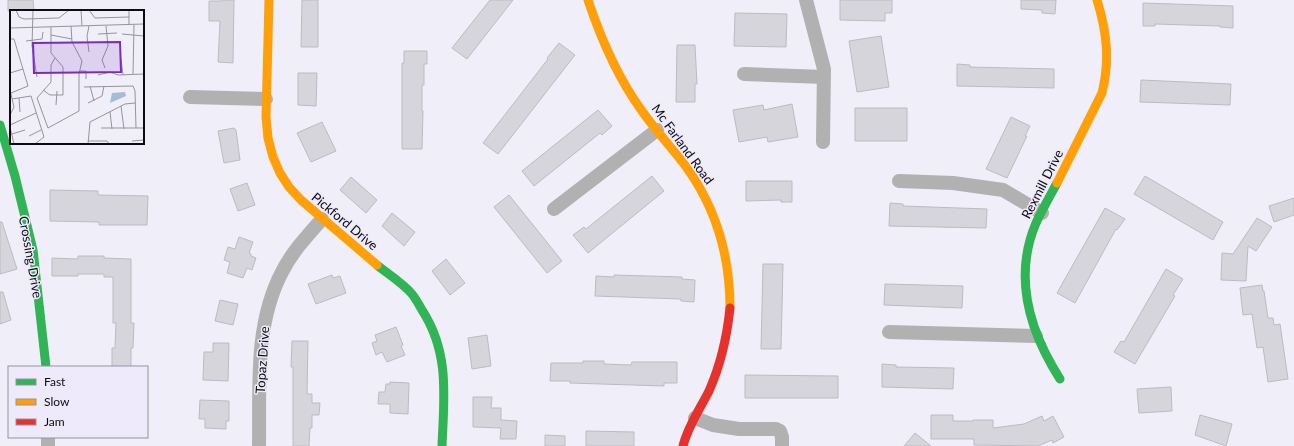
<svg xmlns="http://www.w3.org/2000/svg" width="1294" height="446" viewBox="0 0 1294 446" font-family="Lato,sans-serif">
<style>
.building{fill:#d6d5dc;stroke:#bcbac2}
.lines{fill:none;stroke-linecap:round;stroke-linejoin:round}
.street{stroke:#b2b1b1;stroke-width:14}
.fast{stroke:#30b455;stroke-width:9}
.slow{stroke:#ff9f0a;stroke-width:9}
.jam{stroke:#e5322d;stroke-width:9}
.labels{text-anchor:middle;stroke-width:3;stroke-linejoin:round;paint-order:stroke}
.street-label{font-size:13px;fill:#0c0b10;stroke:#eeeafc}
.inset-road{fill:none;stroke:#95939b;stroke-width:1}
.view{fill:#7b2cbf;fill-opacity:0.15;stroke:#7b2cbf;stroke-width:2}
.inset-edge{fill:none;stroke:#0c0b10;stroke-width:2}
</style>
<rect width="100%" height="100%" fill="#f0eef8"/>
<path class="building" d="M 8,0 L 33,0 L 34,11 L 8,11 Z
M 222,0 L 234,0 L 233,63 L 218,62 L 220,21 L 209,21 L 209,1 L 222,1 Z
M 302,0 L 318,0 L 318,47 L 301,47 Z
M 490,0 L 513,0 L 467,59 L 452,48 Z
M 840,0 L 892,0 L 892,13 L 885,13 L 885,21 L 840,20 Z
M 1021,0 L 1056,0 L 1055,14 L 1042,13 L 1042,10 L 1021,9 Z
M 1143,3 L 1233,6 L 1233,28 L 1220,27 L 1220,26 L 1155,24 L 1155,26 L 1143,26 Z
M 735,13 L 787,14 L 786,47 L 734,46 Z
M 881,36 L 889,87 L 857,92 L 849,41 Z
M 559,43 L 575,55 L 498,154 L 483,143 L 548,59 L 547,58 Z
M 677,45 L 695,45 L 697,84 L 695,84 L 695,102 L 676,102 Z
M 404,51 L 427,51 L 427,64 L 424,64 L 424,85 L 422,85 L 422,111 L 423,111 L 422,149 L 402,149 L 402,63 L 404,63 Z
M 957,64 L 970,65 L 970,67 L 1054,69 L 1054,88 L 957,86 Z
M 298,73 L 317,73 L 316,106 L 298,105 Z
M 1141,80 L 1231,84 L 1230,105 L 1140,102 Z
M 792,104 L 798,137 L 768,142 L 767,137 L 739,142 L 733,110 L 763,105 L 764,110 Z
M 855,108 L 907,108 L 907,141 L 855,141 Z
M 598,110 L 612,126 L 602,135 L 600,133 L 534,186 L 522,171 Z
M 1011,117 L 1030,126 L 1025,136 L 1027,136 L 1007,178 L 986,169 Z
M 322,122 L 336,151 L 311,162 L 297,133 Z
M 234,128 L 236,130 L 240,160 L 224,163 L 218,131 Z
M 652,176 L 664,191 L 588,253 L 573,235 L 584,227 L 586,229 Z
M 1145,176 L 1223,222 L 1213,240 L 1134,194 Z
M 351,177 L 377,200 L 366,213 L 340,190 Z
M 746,181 L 792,181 L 792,202 L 781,202 L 781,200 L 746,201 Z
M 247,183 L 255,205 L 238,211 L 230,189 Z
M 50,190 L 98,191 L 98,195 L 148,196 L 147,225 L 99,225 L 99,222 L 50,221 Z
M 509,195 L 562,261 L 547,273 L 494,207 Z
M 1294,198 L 1294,215 L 1274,222 L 1269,206 Z
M 890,203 L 903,204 L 903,206 L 987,209 L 986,228 L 889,226 Z
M 1105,208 L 1125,219 L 1117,230 L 1116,229 L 1075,303 L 1057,293 Z
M 392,213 L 415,232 L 404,246 L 382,226 Z
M 1257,218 L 1272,227 L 1256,251 L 1248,246 L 1246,281 L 1221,280 L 1222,253 L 1233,254 Z
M 0,222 L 2,222 L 17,269 L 0,274 Z
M 239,237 L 253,242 L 249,253 L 251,254 L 251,256 L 256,258 L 252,270 L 247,268 L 243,278 L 227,273 L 230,262 L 224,260 L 228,247 L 235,249 Z
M 78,256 L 104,256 L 104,258 L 131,259 L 131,323 L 134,323 L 133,348 L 131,348 L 131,367 L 112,367 L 112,348 L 115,348 L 116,323 L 113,323 L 113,277 L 104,277 L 104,274 L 78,274 L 78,276 L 52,276 L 52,258 L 78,259 Z
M 446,259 L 465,283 L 450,295 L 432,271 Z
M 763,264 L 783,264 L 781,349 L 761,349 Z
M 1166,269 L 1183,279 L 1173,295 L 1175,296 L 1135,364 L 1114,352 L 1121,341 L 1124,342 Z
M 332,275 L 333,278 L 340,276 L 346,293 L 316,304 L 308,284 Z
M 614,275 L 682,277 L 682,279 L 695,280 L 694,302 L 681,301 L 681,299 L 595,296 L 596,276 L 614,277 Z
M 885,284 L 963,286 L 962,308 L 884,305 Z
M 1262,285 L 1263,291 L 1264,291 L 1268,318 L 1273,318 L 1274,325 L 1280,324 L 1288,379 L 1268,382 L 1263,347 L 1257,348 L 1252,314 L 1243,315 L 1240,288 Z
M 0,292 L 3,292 L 11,320 L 0,324 Z
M 220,300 L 238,304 L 233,325 L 215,321 Z
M 396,327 L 403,345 L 401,346 L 405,355 L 387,362 L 382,352 L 376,355 L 372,343 L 377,341 L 375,335 Z
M 487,335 L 491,366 L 472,369 L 468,338 Z
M 292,341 L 308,341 L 307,394 L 312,394 L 312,403 L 320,403 L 319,415 L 312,415 L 312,428 L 310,428 L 309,446 L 293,446 L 293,367 L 291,367 Z
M 213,343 L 229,343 L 228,381 L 203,380 L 204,352 L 213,352 Z
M 583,361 L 604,361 L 604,364 L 631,365 L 632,362 L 677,362 L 677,383 L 664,383 L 664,386 L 570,383 L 570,381 L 550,381 L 551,363 L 583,363 Z
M 882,364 L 896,365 L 896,367 L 954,368 L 953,389 L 882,387 Z
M 745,375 L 838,376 L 838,398 L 745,398 Z
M 390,382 L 409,383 L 408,414 L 390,413 L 390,404 L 378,404 L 379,392 L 385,392 L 386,384 L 390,384 Z
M 1171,387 L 1172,411 L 1139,413 L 1137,389 Z
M 473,397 L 492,397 L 491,408 L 501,408 L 501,420 L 517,421 L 516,439 L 500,439 L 501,428 L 473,427 Z
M 200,400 L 229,401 L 229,421 L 226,421 L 226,429 L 205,428 L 205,419 L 199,419 Z
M 931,415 L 953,415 L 953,421 L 973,421 L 973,420 L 993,420 L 993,428 L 1024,424 L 1042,416 L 1044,421 L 1053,416 L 1064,437 L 1053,443 L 1052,440 L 1038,446 L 974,445 L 974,439 L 931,439 Z
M 1200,415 L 1232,424 L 1226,446 L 1195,435 Z
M 586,431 L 634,432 L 634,446 L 586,446 Z
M 915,433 L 931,446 L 904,446 Z
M 545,435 L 565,436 L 565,446 L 545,446 Z"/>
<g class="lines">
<path class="street" d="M 806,0 L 824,69 L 823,142
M 744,74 L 824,77
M 190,97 L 266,99
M 899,181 L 953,183 L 1003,190 L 1042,213
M 554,209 L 657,130
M 889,332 L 1036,336
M 695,418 L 713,425 L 739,429 L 776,429 L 780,431 L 782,437 L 782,446
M 48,437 L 48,446
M 259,446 C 260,388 254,325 282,272 C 292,252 307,236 322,219"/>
<path class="fast" d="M 0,125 L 15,176 L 33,250 L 46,367
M 1057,183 C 1050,196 1042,210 1036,223 C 1013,277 1030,332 1060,379
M 377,265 C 388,274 403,283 412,294 C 416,299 419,305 422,310 C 450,353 444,397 442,446"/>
<path class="slow" d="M 269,0 L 266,117 L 268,138 L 273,157 L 280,173 L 289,187 L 301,200 L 377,265
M 588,0 C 601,39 618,78 642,111 C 656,131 673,149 687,168 C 717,210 730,257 730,308
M 1057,183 L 1102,93 C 1110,61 1107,32 1097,0"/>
<path class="jam" d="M 683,446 C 688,426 700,409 709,391 C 721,364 727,337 730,308"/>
</g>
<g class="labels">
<g class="street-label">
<text transform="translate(683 144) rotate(54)" y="5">Mc Farland Road</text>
<text transform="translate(1042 184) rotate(-63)" y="5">Rexmill Drive</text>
<text transform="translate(345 221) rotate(40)" y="5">Pickford Drive</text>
<text transform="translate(31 257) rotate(80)" y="5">Crossing Drive</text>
<text transform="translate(262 360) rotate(-86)" y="5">Topaz Drive</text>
</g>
</g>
<g transform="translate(10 10)">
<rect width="134" height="134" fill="#f0eef8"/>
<path d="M 115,82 L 116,86 L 100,93 L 102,83 Z" fill="#a4bcd4"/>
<path class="inset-road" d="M 6,0 L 9,7 L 14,9 L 49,8 L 59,0M 23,0 L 22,36 L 27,67M 71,0 L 72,16M 79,0 L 85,8 L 119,7M 119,0 L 119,14M 0,18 L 134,14M 88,24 L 107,23M 112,24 L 134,26M 41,25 L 62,29M 0,29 L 4,29 L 18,76 L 1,83M 16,31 L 32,29 L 33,22M 79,42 L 77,26 L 79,16M 45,48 L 41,55 L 41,72 L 27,88 L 38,118 L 69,101 L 69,64 L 72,51 L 62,32 L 61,16M 111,49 L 113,65M 95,58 L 92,50 L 98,36 L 96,16M 70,61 L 76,61 L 76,69M 0,63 L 13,59M 123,64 L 124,15M 88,65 L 100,62 L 108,65 L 134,64M 80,76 L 84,91M 74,77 L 123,76 L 125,81 L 126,118M 0,80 L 4,97 L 0,105M 33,80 L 40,85 L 53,85 L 53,57 L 41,43 L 41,17M 9,88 L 10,102M 2,89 L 21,86 L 34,127 L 25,134M 78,93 L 92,86 L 94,76M 46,95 L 47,81M 111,96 L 114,119M 100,102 L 102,119M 0,115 L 26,103M 0,117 L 4,134M 91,118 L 134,118M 2,124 L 15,120M 19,126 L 31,120M 78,131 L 97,131 L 99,134M 122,131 L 134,130M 78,134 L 80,112 L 115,94 L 125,93"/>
<path class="view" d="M 110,32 L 111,62 L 24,63 L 23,33 Z"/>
<rect width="134" height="134" class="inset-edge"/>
</g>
<rect x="8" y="366" width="140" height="72" fill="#eeeafc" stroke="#94919e"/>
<rect x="16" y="379" width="20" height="6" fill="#30b455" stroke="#94919e"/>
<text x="44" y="386" font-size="12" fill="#0c0b10">Fast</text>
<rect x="16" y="399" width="20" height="6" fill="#ff9f0a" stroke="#94919e"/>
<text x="44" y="406" font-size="12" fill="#0c0b10">Slow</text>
<rect x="16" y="419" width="20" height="6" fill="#e5322d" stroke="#94919e"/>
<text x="44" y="426" font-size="12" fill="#0c0b10">Jam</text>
</svg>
